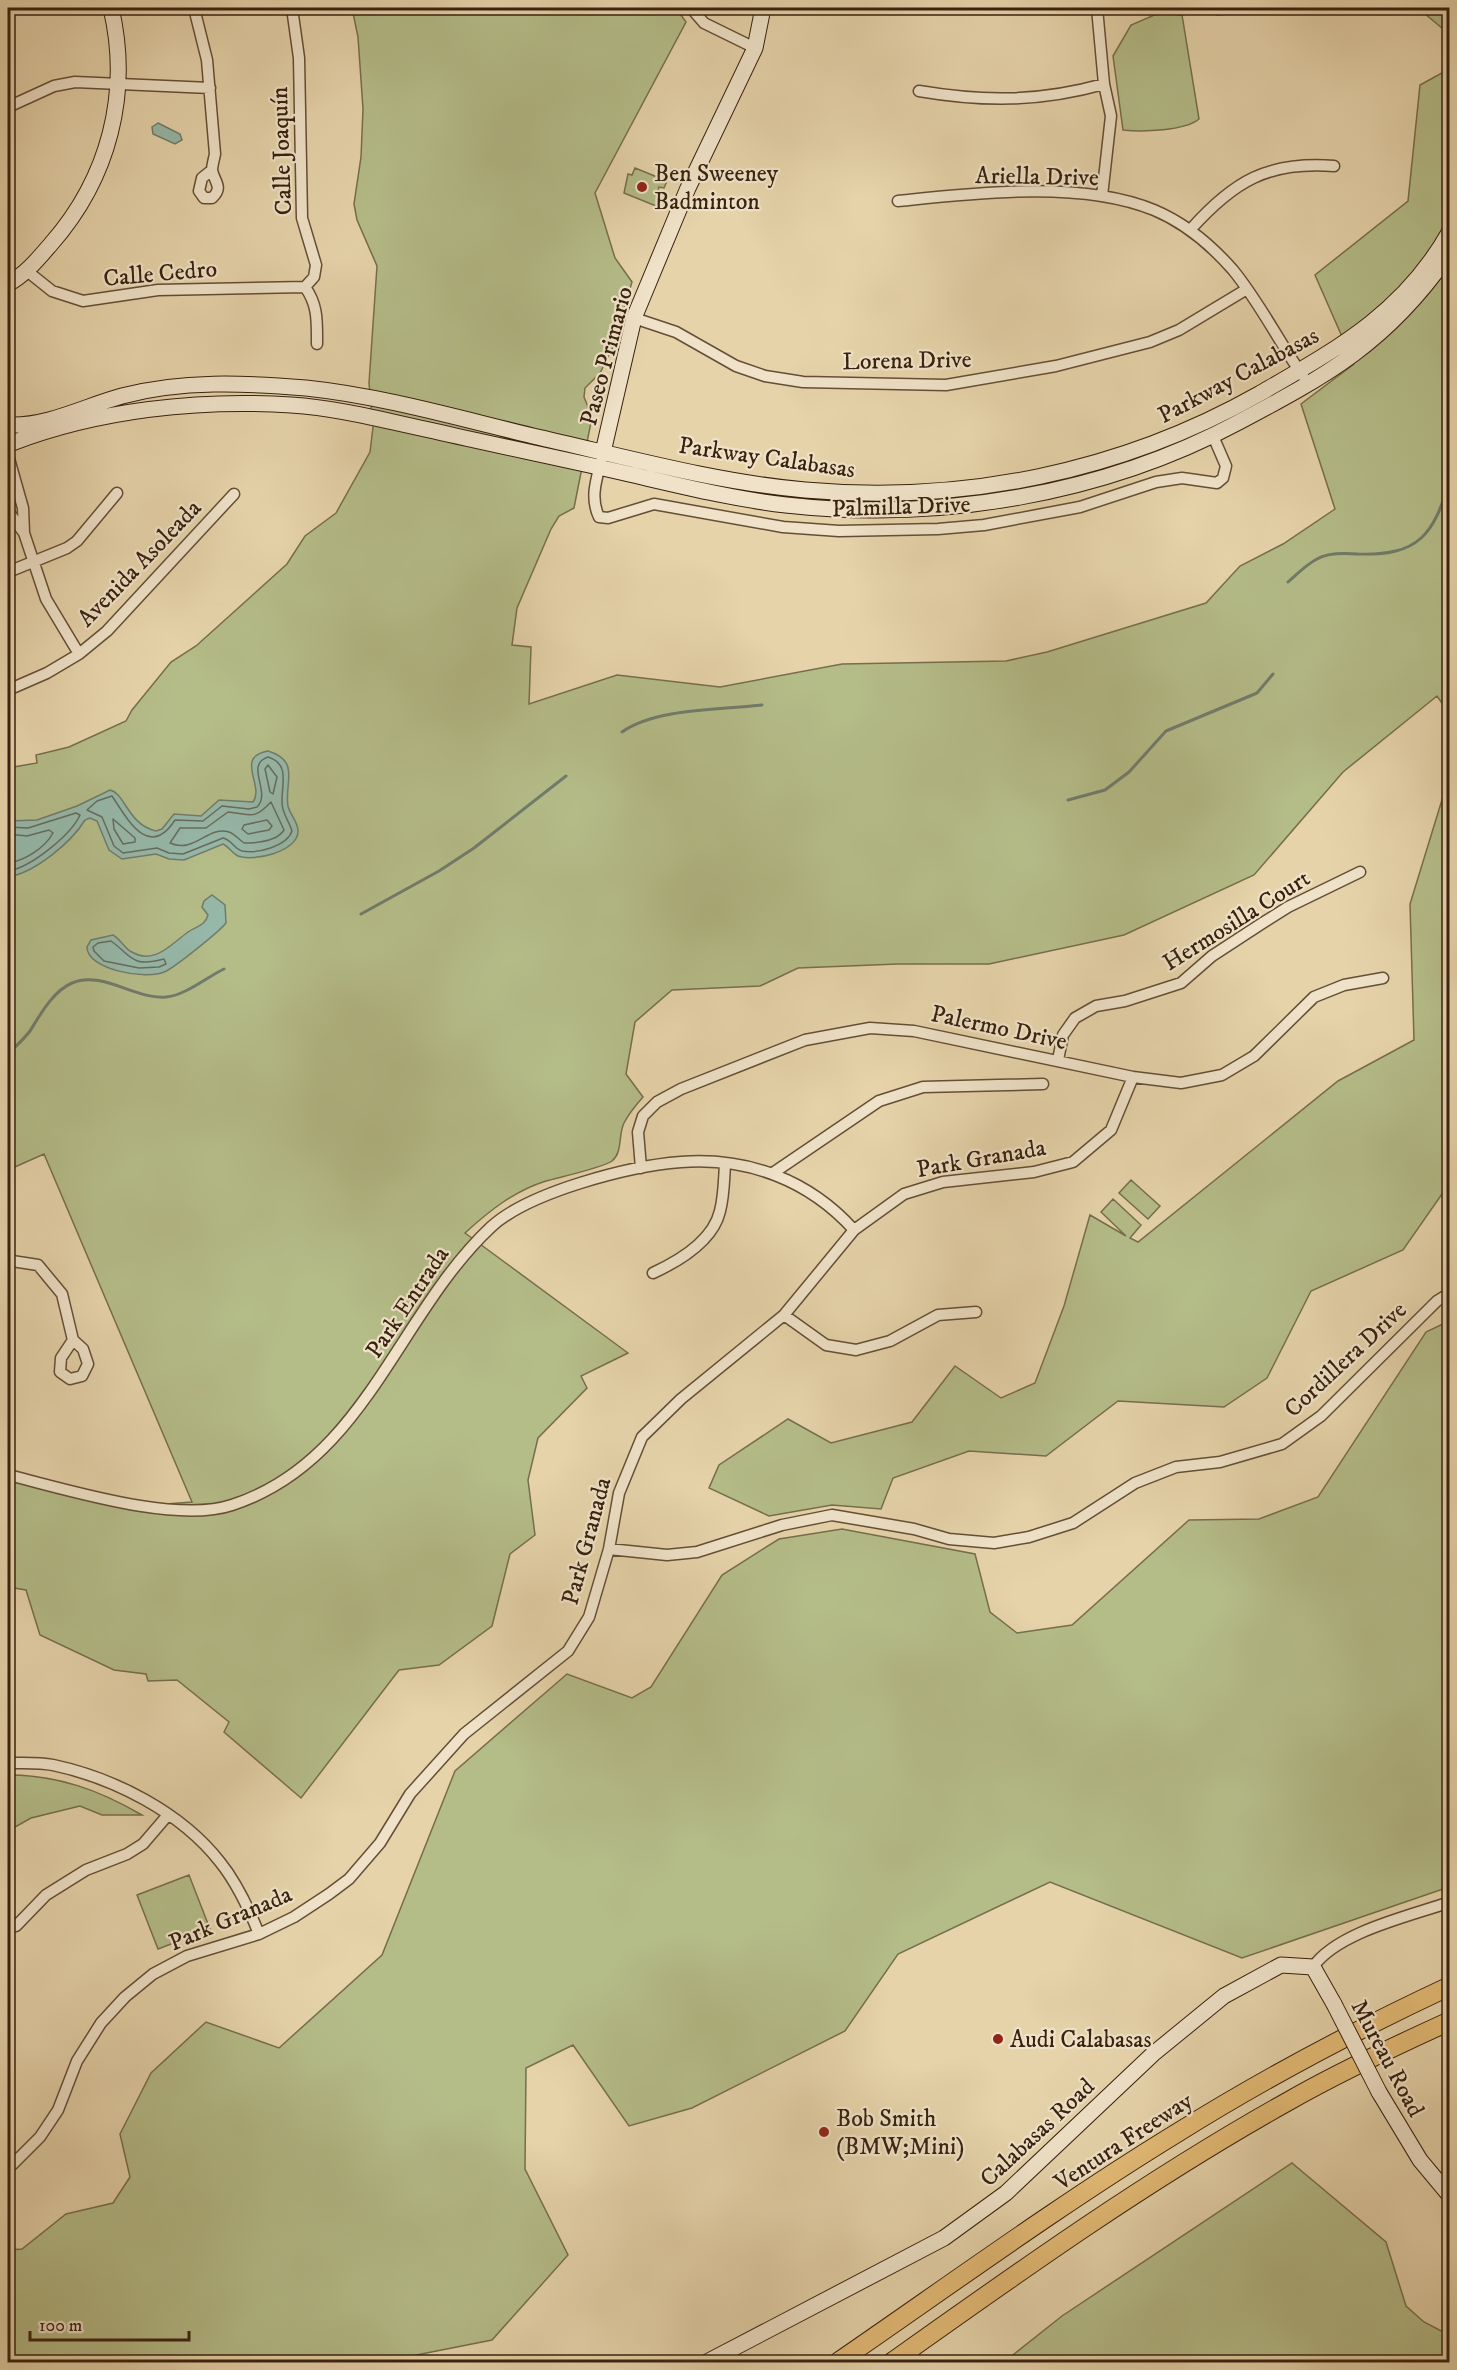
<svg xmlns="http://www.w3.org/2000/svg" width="1457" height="2370" viewBox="0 0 1457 2370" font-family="'IM FELL DW Pica',serif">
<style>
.green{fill:#b4bc88;stroke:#766e4c;stroke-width:1.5}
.water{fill:#96b8a9;stroke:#707c6b;stroke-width:1.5}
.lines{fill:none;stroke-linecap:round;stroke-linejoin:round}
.shore{stroke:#676c5c;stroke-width:1.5}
.stream{stroke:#707c6b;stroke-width:3}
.street-casing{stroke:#644e36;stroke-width:13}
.secondary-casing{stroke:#38210f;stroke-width:17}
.highway-casing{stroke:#38210f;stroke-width:20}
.street{stroke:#efe2c8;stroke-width:10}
.secondary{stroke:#efe2c8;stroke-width:15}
.highway{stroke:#e3ba75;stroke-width:18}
.secondary-bridge-casing{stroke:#38210f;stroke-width:17;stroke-linecap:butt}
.secondary-bridge{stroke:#efe2c8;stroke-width:15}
.poi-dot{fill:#8f2418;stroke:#efe2c8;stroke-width:2}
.labels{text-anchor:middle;stroke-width:4.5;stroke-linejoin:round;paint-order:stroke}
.street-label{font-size:24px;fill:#38210f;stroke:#efe2c8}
.poi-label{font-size:24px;fill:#38210f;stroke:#efe2c8;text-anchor:start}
</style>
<rect width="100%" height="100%" fill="#e6d3aa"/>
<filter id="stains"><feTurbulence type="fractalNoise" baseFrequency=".00333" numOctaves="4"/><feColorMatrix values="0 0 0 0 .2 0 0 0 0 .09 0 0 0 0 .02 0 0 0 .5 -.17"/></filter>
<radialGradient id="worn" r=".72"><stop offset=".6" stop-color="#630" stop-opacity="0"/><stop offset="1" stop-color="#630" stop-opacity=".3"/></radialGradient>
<path class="green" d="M 352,8 L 676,8 L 686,22 L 595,193 L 615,258 L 632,282 L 613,347 L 600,373 L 585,388 L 584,397 L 592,417 L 574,508 L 559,516 L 551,529 L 517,608 L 512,645 L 531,647 L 529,704 L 617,675 L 720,687 L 842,664 L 1006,661 L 1047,652 L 1206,603 L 1240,566 L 1283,544 L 1335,509 L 1301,404 L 1354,364 L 1315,275 L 1408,201 L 1420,85 L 1449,69 L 1449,713 L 1437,696 L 1343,772 L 1254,875 L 1124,935 L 989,964 L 898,964 L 798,968 L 760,986 L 672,990 L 635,1022 L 626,1074 L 643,1097 C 636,1105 629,1113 624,1123 C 618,1135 623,1152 612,1161 C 602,1168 560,1177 546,1181 C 514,1191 489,1211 465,1233 L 628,1353 L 581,1376 L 587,1388 L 538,1438 L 528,1480 L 535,1535 L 510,1554 L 492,1626 L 439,1665 L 399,1670 L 301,1798 L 224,1732 L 229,1722 L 177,1680 L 148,1681 L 146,1674 L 114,1670 L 40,1635 L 26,1590 L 8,1587 L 8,1475 L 139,1506 L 192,1502 L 44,1154 L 8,1170 L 8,768 L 37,763 L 36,755 L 69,747 L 126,721 L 132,710 L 171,662 L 196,646 L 287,564 L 305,536 L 336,513 L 370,452 L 373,427 L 369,383 L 377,266 L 357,220 L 354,204 L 361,157 L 363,109 L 358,37 Z
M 1211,8 L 1326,8 L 1217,15 Z
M 1418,8 L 1449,8 L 1449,34 Z
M 1159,13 L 1182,15 L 1199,119 C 1185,131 1142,132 1123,130 L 1113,56 L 1131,25 Z
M 635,168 L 667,181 L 664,188 L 659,187 L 658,190 L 661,191 L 656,206 L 624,193 L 628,174 L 632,175 Z
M 1449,777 L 1449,1184 L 1403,1250 L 1311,1291 L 1267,1378 L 1224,1407 L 1118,1401 L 1046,1456 L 969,1451 L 893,1478 L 881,1509 L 832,1505 L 769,1516 L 709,1488 L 719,1465 L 788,1419 L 831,1443 L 912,1422 L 955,1366 L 1001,1398 L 1035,1383 L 1064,1306 L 1090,1215 L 1126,1236 L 1101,1212 L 1113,1199 L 1141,1225 L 1130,1238 L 1138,1242 L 1338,1081 L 1414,1040 L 1410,904 Z
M 1131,1180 L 1160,1206 L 1148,1219 L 1119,1193 Z
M 1449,1321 L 1449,1887 L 1242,1958 L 1050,1882 L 898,1954 L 845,2031 L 692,2108 L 629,2126 L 573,2045 L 526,2068 L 525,2169 L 568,2255 L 492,2340 L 381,2362 L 8,2362 L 8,2250 L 22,2249 L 66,2214 L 113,2203 L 130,2177 L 120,2134 L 151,2073 L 206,2022 L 279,2048 L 382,1955 L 455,1771 L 567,1674 L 632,1698 L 651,1687 L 722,1575 L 779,1539 L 842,1529 L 975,1554 L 990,1612 L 1017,1633 L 1072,1625 L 1189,1520 L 1259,1519 L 1318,1497 L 1426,1332 Z
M 8,1775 C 58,1775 99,1790 142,1815 L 102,1815 L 80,1806 L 31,1818 L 8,1831 Z
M 189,1875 L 210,1929 L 158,1949 L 137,1895 Z
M 1292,2163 L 1386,2242 L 1406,2306 L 1424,2322 L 1449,2335 L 1449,2362 L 1004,2362 L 1062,2316 Z"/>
<path class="water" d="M 158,123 L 180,134 L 182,140 L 175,144 L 153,134 L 152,127 Z
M 268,751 C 301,761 284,783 288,806 C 290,815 299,823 298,832 C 297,852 253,862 238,856 C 232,853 229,847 223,844 L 184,860 L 169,859 L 156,854 L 122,859 L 109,850 L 97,821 L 90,818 L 85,820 C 71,843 34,873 8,877 L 8,821 L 37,820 L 77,806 L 110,790 C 125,793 128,825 156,831 L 162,829 L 174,814 L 201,816 L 219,800 L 253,802 C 265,786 234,757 268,751 Z
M 212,895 L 225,905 L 226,923 C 220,931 173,969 164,972 C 146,980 87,970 87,947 L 91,940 L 113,935 C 120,939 124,947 130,951 C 154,966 170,945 188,932 C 197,926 205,926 208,915 L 202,907 L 204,901 Z"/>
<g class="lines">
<path class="shore" d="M 268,757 C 291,764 281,786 282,803 C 282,813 289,821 292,831 C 287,846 258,854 242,851 C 234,849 232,840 223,838 L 183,854 L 169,853 L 157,848 L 123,853 L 114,846 L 102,817 L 87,810 L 97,801 L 112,796 C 128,820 149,860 175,820 L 203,821 L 222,806 L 249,809 L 257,807 C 272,792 244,765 268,757 Z
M 268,765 L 277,777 L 273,794 L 270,792 L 265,769 Z
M 271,802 L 284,830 C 277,841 257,843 244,843 C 238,839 235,834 229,832 C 209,825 194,854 170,843 L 180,828 L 206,828 L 228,812 C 251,814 253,821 271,802 Z
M 113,819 L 135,838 L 135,842 L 123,844 L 114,829 Z
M 267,820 L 272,826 L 269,830 L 248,834 L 242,829 L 244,825 Z
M 8,827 L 28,828 L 76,813 L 80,815 C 71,835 30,868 8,871
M 8,834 L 27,836 L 49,830 L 53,833 C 45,848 24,861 8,863
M 111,941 C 132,956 131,968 164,959 L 166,964 L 159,967 L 139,968 L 104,961 L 94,951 L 93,947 L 98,943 Z"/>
<path class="stream" d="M 1288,582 C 1297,574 1307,564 1317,559 C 1328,552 1346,553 1358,554 C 1419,556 1434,535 1450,479
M 622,732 C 656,708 720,710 762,705
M 1068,800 L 1105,790 L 1129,772 L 1166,731 L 1257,693 L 1273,674
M 361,914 L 439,871 L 474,848 L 566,776
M 8,1054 C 15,1047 24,1039 30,1031 C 40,1015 53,991 72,983 C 102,970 136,1000 166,997 C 184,996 207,977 224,969"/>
<defs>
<path id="street" d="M 194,8 L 207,60 L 215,154 C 214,159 212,166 212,170 C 214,182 224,187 212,198 L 204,198 L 199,191 L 202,178 L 212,170
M 292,8 L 299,58 L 302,218 L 316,265 L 314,277 L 305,287
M 691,8 L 704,23 L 755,48
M 1097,8 L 1104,84 L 1111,116 L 1102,196
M 919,91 C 984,102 1040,102 1104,84
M 8,107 L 54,86 L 75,82 L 210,88
M 898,201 C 976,193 1081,180 1154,210 C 1185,223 1212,246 1233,270 C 1260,303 1279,342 1303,376
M 1191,229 C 1234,181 1268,161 1334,166
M 27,271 L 52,291 L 83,301 L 158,290 L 305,287
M 305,287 C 318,305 317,321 317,344
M 634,318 L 676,332 L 736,366 L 765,376 L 803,382 L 946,385 L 1056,366 L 1150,342 L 1179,330 L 1247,289
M 8,455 L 23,508 L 24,533 L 46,599 L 79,654
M 601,461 C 596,481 590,498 599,517 L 608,518 L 654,504 L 783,527 L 839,531 L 938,529 L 984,525 L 1080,507 L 1156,482 L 1182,478 L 1217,483 L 1223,478 L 1226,466 L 1213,436
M 8,511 L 24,533
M 8,572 L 67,548 L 77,541 L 117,493
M 8,690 L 47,673 L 79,654 L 107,631 L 234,494
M 1058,1060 L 1063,1035 L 1075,1018 L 1096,1006 L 1125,1001 L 1181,983 L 1212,956 L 1261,924 L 1288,907 L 1360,872
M 641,1168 L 638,1132 L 643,1116 L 657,1102 L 681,1089 L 805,1040 L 870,1028 L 914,1031 L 1133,1077 L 1181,1083 L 1222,1075 L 1254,1056 L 1314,997 L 1344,985 L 1383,978
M 773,1173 L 879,1101 L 923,1087 L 1043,1084
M 8,1263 L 12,1261 L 38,1265 L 62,1294 L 73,1340 L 61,1358 L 60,1372 L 70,1379 L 82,1376 L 88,1364 L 83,1349 L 73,1340
M 653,1273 C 679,1261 713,1241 720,1211 C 724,1196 724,1179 725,1164
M 784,1315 L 826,1345 L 856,1350 L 890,1341 L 938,1315 L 976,1312
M 8,1475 C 66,1489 175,1524 232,1505 C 365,1462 397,1315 491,1227 C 529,1192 629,1166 681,1162 C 748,1157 809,1180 854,1230
M 609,1549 L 667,1555 L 697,1552 L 782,1525 L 832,1515 L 914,1529 L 949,1539 L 994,1543 L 1029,1537 L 1073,1523 L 1135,1483 L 1176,1467 L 1220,1462 L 1282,1444 L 1321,1416 L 1437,1301 L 1450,1293
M 8,1763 C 22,1763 39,1762 53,1765 C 114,1778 181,1812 220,1862 C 237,1883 249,1909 259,1934
M 16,1926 L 46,1895 L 86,1870 L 127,1854 L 143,1844 L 167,1816
M 1313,1967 C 1337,1932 1410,1916 1450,1902
M 8,2169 L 40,2137 L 58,2110 L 77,2061 L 101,2023 L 125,1997 L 153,1974 L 187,1956 L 259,1934 L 294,1917 L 329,1894 L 349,1879 L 380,1843 L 410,1794 L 464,1734 L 568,1651 L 589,1617 L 609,1549 L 619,1493 L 642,1437 L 681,1399 L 784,1315 L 854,1230 L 904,1194 L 943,1182 L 1034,1172 L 1073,1162 L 1111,1130 L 1133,1077"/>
<path id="secondary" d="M 8,284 C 26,274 38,259 51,244 C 109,178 131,93 111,8
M 10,425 C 49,426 85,406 122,396 C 182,380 245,383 306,388 C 382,396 458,418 533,436 C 622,456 714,482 805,490 C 963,504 1121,472 1259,394 C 1337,349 1404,313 1450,231
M 12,443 C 98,410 199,399 291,405 C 339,408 387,421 434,431 C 499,446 564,459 629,474 C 681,486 733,499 786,505 C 939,522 1103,495 1239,422 C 1328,375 1387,342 1446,258
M 603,452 L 634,318 L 688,188 L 755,48 L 763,8
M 1379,2092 L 1420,2160 L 1450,2196
M 707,2362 L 944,2238 L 1006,2193 L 1153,2054 L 1224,1996 L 1281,1965 L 1313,1967 L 1334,2004"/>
<path id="highway" d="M 838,2362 C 950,2285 1061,2204 1177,2133 C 1265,2078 1356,2030 1450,1986
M 892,2362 C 1020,2271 1149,2179 1287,2102 C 1339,2072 1395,2046 1450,2021"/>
</defs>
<use href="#street" class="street-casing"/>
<use href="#secondary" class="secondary-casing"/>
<use href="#highway" class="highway-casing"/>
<use href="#street" class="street"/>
<use href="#secondary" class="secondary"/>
<use href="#highway" class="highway"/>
<defs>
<path id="secondary-bridge" d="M 1334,2004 L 1379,2092"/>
</defs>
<use href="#secondary-bridge" class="secondary-bridge-casing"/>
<use href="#secondary-bridge" class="secondary-bridge"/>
</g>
<g class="poi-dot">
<circle cx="642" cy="187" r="6"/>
<circle cx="998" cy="2039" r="6"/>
<circle cx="824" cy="2132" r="6"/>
</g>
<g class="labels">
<g class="street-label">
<text transform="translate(281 151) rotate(-92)" y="8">Calle Joaquín</text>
<text transform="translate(1037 176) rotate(1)" y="8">Ariella Drive</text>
<text transform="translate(160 273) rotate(-5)" y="8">Calle Cedro</text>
<text transform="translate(606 356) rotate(-75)" y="8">Paseo Primario</text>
<text transform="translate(907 360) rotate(-1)" y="8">Lorena Drive</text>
<text transform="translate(1238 375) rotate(-28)" y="8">Parkway Calabasas</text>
<text transform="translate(767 457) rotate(8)" y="8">Parkway Calabasas</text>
<text transform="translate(901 506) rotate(-2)" y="8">Palmilla Drive</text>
<text transform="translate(139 563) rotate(-46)" y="8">Avenida Asoleada</text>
<text transform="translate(1236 920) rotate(-32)" y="8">Hermosilla Court</text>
<text transform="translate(999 1027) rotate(12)" y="8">Palermo Drive</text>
<text transform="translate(981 1158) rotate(-10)" y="8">Park Granada</text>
<text transform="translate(407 1302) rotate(-56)" y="8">Park Entrada</text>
<text transform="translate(1345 1359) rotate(-43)" y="8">Cordillera Drive</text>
<text transform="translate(586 1541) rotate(-75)" y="8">Park Granada</text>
<text transform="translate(230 1918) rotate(-23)" y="8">Park Granada</text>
<text transform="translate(1388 2058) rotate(62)" y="8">Mureau Road</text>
<text transform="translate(1037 2132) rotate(-43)" y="8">Calabasas Road</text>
<text transform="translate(1123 2141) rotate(-33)" y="8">Ventura Freeway</text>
</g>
<g class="poi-label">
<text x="654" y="181">Ben Sweeney<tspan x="654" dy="28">Badminton</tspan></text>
<text x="1010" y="2047">Audi Calabasas</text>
<text x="836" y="2126">Bob Smith<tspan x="836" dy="28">(BMW;Mini)</tspan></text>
</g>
</g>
<rect width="1457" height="2370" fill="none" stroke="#e6d3aa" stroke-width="30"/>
<rect x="9" y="9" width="1439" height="2352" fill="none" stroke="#38210f" stroke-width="3"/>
<rect x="15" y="15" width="1427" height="2340" fill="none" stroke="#38210f" stroke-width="1.5"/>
<path d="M30 2331v9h159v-9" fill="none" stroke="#38210f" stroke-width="3"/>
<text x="39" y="2331" font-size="18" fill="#38210f" stroke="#efe2c8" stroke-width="4.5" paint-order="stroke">100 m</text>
<rect width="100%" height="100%" filter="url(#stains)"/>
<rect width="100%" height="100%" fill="url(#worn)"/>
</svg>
